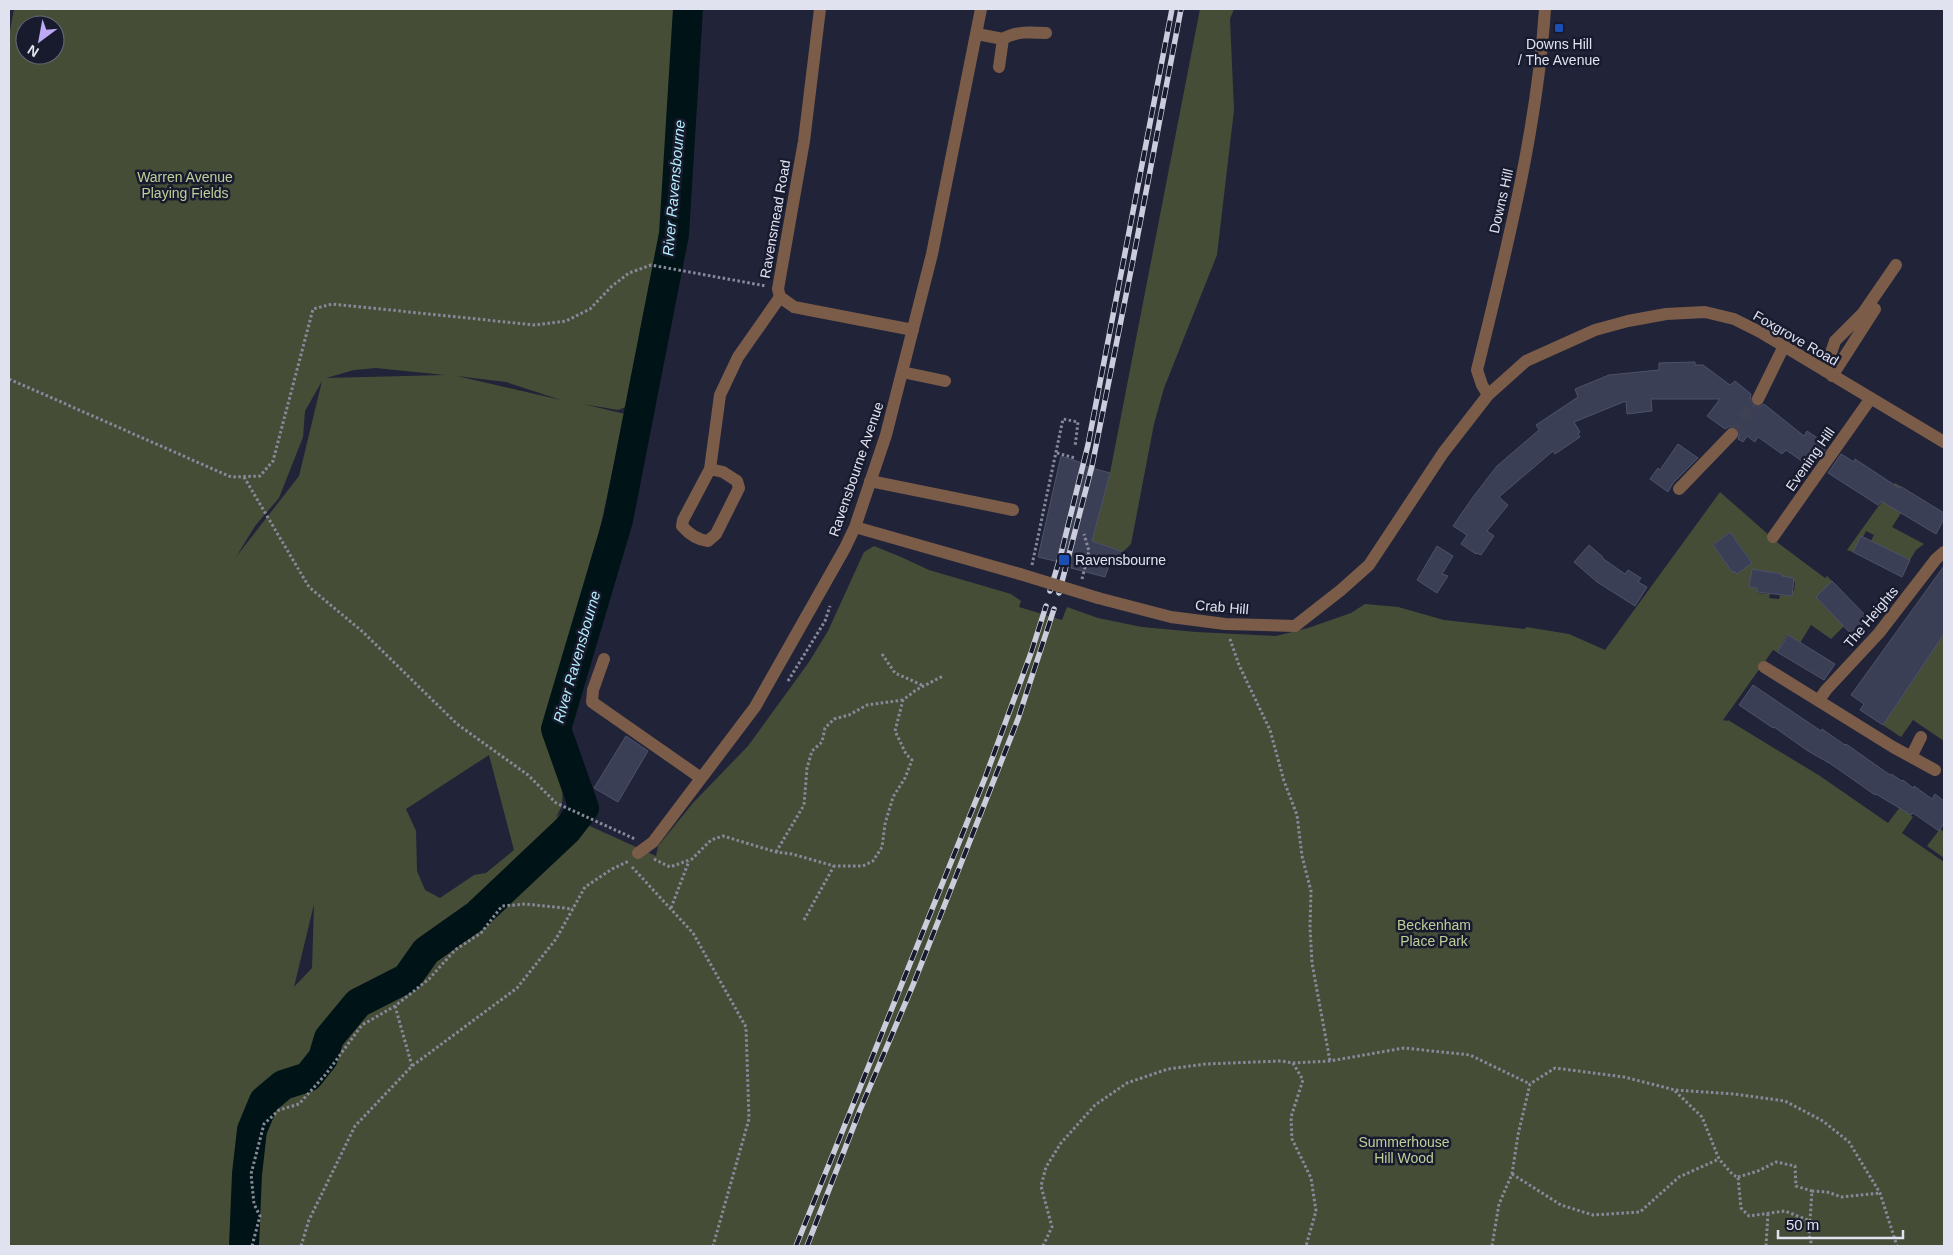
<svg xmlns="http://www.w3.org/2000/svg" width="1953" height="1255" viewBox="0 0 1953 1255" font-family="Helvetica,sans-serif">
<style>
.green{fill:#464d37;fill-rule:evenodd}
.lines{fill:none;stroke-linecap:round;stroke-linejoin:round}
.river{stroke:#001317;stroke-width:30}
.building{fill:#3b3f55;stroke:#4e5269}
.minor-tunnel{stroke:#3e4054;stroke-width:12;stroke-dasharray:12 6;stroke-linecap:butt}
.path{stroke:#878a9b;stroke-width:3;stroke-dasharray:2.5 2.5;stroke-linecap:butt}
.minor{stroke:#7a5c49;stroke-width:12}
.rail-casing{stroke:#cbcddc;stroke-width:5.5}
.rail{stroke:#181b2e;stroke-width:4;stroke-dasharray:11;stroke-linecap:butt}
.minor-bridge{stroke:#7a5c49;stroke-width:12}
.transit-dot{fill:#1a4fb4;stroke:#181b2e;stroke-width:2}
.labels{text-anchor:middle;stroke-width:5;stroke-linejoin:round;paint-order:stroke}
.poi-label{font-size:14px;fill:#e0e2f0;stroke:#181b2e}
.park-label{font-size:14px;fill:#becf97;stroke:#181b2e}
.street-label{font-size:14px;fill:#e0e2f0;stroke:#181b2e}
.water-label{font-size:15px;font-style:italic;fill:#b3effa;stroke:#181b2e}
</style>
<rect width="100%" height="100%" fill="#212439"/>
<path class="green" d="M 14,9 L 687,9 L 671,247 L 639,374 L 635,403 L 618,410 L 583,404 L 625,414 L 589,579 L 576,661 L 569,658 L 562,806 L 556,817 L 561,813 L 656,856 L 658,846 L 693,803 L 748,746 L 809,662 L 828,631 L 864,552 L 874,546 L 901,557 L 929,570 L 1011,594 L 1021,601 L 1019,607 L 1062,620 L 1067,607 L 1098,618 L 1142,627 L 1196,632 L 1276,636 L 1308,628 L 1351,613 L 1365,604 L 1398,607 L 1444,620 L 1525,629 L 1526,627 L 1569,634 L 1605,650 L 1720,492 L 1778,543 L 1825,578 L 1827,576 L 1832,581 L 1816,597 L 1844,626 L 1831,639 L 1811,625 L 1800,643 L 1787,635 L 1777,652 L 1773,650 L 1723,720 L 1727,721 L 1728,720 L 1820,776 L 1888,823 L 1900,807 L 1913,817 L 1902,833 L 1944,862 L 1944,1246 L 9,1246 L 9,36 ZM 25,25 L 55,25 L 55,55 L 25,55 ZM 376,368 L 445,375 L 326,378 L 354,370 ZM 457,376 L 506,382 L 561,400 ZM 322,381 L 299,476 L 236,557 L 255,526 L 279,498 L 303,437 L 305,411 ZM 1730,532 L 1750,560 L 1744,565 L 1745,568 L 1737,574 L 1734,571 L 1733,572 L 1713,545 ZM 1772,572 L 1782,574 L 1782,576 L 1795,582 L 1794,591 L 1792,591 L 1791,596 L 1780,595 L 1779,599 L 1769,598 L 1770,594 L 1757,593 L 1757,588 L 1749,587 L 1751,575 L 1759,576 ZM 489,755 L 514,850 L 486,873 L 474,875 L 440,898 L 425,890 L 417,871 L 416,831 L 406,809 ZM 314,904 L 312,968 L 294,987 Z
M 1200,9 L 1234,9 L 1230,19 L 1234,110 L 1217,255 L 1164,388 L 1154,424 L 1131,544 L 1123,552 L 1092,541 L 1110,473 Z
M 1895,483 L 1900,486 L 1889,505 L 1901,513 L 1892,527 L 1924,544 L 1916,550 L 1910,560 L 1871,541 L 1874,535 L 1866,531 L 1863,537 L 1861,536 L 1853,552 L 1847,550 Z
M 1944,634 L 1944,741 L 1913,720 L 1901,737 L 1883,725 Z
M 1940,829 L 1944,832 L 1944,858 L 1927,846 Z"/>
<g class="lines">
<path class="river" d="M 244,1246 L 247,1174 L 252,1130 L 264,1101 L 283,1085 L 308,1077 L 323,1058 L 329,1038 L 358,1003 L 407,978 L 426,951 L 477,915 L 567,830 L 584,808 L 556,729 L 618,520 L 674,234 L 688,9"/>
</g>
<path class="building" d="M 1695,362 L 1695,365 L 1703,365 L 1730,385 L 1735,381 L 1751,394 L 1750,400 L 1754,406 L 1759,407 L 1764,404 L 1804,436 L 1807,431 L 1828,445 L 1815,464 L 1812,466 L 1810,465 L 1809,466 L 1786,450 L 1782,454 L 1758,437 L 1755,442 L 1747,436 L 1743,442 L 1738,439 L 1740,432 L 1737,428 L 1730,426 L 1725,429 L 1707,416 L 1720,399 L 1651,399 L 1652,411 L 1627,414 L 1626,401 L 1574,422 L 1580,432 L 1578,434 L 1580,437 L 1555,454 L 1553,451 L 1499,497 L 1508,505 L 1487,531 L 1494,536 L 1481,555 L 1477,553 L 1476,554 L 1461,544 L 1467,535 L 1453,526 L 1473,497 L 1497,466 L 1539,430 L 1536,425 L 1578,397 L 1575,389 L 1609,375 L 1659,370 L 1659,363 Z
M 1678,444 L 1698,458 L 1673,483 L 1668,492 L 1650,479 L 1658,468 L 1660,470 Z
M 1841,454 L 1854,462 L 1855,459 L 1899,488 L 1900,486 L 1944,513 L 1944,519 L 1936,534 L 1881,501 L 1878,505 L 1828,473 Z
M 1061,456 L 1082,463 L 1081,465 L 1110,473 L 1092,541 L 1123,552 L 1120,565 L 1110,563 L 1105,577 L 1071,568 L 1072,565 L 1038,557 Z
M 1730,532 L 1752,563 L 1737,574 L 1734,571 L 1733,573 L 1713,545 Z
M 1861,536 L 1910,560 L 1902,577 L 1853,552 Z
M 1589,545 L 1603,557 L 1602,558 L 1625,574 L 1628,570 L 1641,578 L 1638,582 L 1647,587 L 1635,606 L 1597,582 L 1574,562 Z
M 1437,546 L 1453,556 L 1442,574 L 1448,576 L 1437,593 L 1417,580 Z
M 1944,566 L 1944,634 L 1883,725 L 1860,710 L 1864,704 L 1851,695 Z
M 1752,569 L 1782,574 L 1782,576 L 1794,578 L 1792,596 L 1757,592 L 1757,588 L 1749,587 Z
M 1832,581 L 1869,619 L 1852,635 L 1816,597 Z
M 1788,635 L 1835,664 L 1824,680 L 1777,652 Z
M 1753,685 L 1821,731 L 1822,729 L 1845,745 L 1846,744 L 1890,775 L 1891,774 L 1902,781 L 1903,780 L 1913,788 L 1914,786 L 1932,799 L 1935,794 L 1944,801 L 1944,823 L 1939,831 L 1913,813 L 1911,815 L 1876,794 L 1875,795 L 1831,764 L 1808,751 L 1774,727 L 1773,728 L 1739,705 Z
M 626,736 L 648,751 L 618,802 L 594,788 Z"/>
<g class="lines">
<path class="minor-tunnel" d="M 1732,434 L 1758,399"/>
<path class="path" d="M 9,379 L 231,477 L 260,476 L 273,461 L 313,309 L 332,304 L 535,325 L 566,321 L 590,309 L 612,286 L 629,273 L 651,265 L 766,286
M 1057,453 L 1075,458
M 244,477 L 309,587 L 363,632 L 457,724 L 528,775 L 556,803 L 635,839
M 1032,565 L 1063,419 L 1078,422 L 1075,447
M 1082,579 L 1089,551 L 1084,534
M 1230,639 L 1239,665 L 1270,730 L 1284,781 L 1297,815 L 1302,856 L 1311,891 L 1310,927 L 1312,963 L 1330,1061
M 882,654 L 895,673 L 924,686
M 788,681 L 825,621 L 830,606
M 776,852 L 804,805 L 807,768 L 812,751 L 822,742 L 825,728 L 834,719 L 849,715 L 867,705 L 903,700
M 654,859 L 670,867 L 692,859 L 711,840 L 723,836 L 776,852 L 792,854 L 834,866 L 863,866 L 873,861 L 882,847 L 885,824 L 893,797 L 905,778 L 912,760 L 906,754 L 895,731 L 903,700 L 916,690 L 943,676
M 632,867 L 693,933 L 746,1027 L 749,1119 L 713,1246
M 671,908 L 689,861
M 804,920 L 834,866
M 395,1006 L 412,1066
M 1293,1063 L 1303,1080 L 1291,1117 L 1292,1139 L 1311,1178 L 1316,1211 L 1306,1246
M 1675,1091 L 1702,1117 L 1719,1159 L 1733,1175 L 1738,1177 L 1741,1208 L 1749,1216 L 1785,1211 L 1810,1221 L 1812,1191 L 1827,1192 L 1842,1197 L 1880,1193
M 1512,1174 L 1561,1205 L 1593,1215 L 1640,1212 L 1679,1177 L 1719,1159
M 1738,1177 L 1758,1171 L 1776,1162 L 1795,1166 L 1796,1186 L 1812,1191
M 1810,1221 L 1809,1235 L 1812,1246
M 252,1246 L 260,1216 L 254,1204 L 251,1174 L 264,1124 L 279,1110 L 299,1104 L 326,1074 L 362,1025 L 395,1006 L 429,979 L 455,950 L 481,933 L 502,906 L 526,904 L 573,909
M 301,1246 L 309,1220 L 355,1126 L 412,1066 L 517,988 L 556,939 L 585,887 L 612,869 L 629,861
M 1043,1246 L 1052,1227 L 1041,1186 L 1046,1167 L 1061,1143 L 1095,1105 L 1127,1083 L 1168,1069 L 1206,1064 L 1281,1061 L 1293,1063 L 1330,1061 L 1404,1048 L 1470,1055 L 1530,1084
M 1492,1246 L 1499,1204 L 1512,1174 L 1518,1135 L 1530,1084 L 1555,1068 L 1624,1077 L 1675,1090 L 1734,1094 L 1785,1101 L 1823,1121 L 1849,1142 L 1880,1193 L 1897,1246
M 1766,1246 L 1768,1213"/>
<path class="minor" d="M 820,9 L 804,141 L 778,289 L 780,297 L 794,307 L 913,330
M 977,34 L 1003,39 C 1016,31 1031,32 1046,33
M 999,67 L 1003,39
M 1825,371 L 1835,341 L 1863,313 L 1896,265
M 902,372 L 945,381
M 1832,376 L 1875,309
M 1488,395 L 1482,385 L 1477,370 C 1506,252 1537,131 1545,9
M 1758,399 L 1784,346
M 710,469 L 723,472 L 737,481 L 739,488 L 716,534 L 708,541 C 698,540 689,534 682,526 L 683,520 L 710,469 L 720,395 L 738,357 L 780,297
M 870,481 L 1013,510
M 1679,489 L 1732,434
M 855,527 L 1020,574
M 1773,537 L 1871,398
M 1098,598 L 1171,617 L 1225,624 L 1295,626 L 1341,590 L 1369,565 L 1443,453 L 1488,395 L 1526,361 L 1595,330 L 1628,321 L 1666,314 L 1705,312 L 1734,319 L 1762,333 L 1944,442
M 604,659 L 593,690 L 592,702 L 701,778
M 1764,667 L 1893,747 L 1935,770
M 1819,700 L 1826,690 L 1879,633 L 1936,559 L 1944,552
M 1911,757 L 1921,737
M 638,853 L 653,842 L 755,707 L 845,548 L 855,527 L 886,435 L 932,254 L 981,9"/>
<defs>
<path id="rail" d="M 1050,591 L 1060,558 L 1088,445 L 1172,9
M 1059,593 L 1092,466 L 1133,260 L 1181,9
M 796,1246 L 985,778 L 1031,653 L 1046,606
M 807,1246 L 860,1110 L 913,985 L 1018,719 L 1054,609"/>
</defs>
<use href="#rail" class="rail-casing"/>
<use href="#rail" class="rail"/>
<path class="minor-bridge" d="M 1020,574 L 1098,598"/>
</g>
<g class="transit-dot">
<rect x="1554" y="23" width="10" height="10" rx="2.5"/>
<rect x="1058" y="554" width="12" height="12" rx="2.5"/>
</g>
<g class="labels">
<g class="poi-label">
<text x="1559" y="49">Downs Hill<tspan x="1559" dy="16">/ The Avenue</tspan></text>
<text x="1075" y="565" text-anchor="start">Ravensbourne</text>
</g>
<g class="park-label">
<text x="185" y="182">Warren Avenue<tspan x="185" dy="16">Playing Fields</tspan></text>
<text x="1434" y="930">Beckenham<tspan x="1434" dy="16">Place Park</tspan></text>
<text x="1404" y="1147">Summerhouse<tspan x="1404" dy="16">Hill Wood</tspan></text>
</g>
<g class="street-label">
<text transform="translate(1501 201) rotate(-77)" y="5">Downs Hill</text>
<text transform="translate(775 219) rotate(-80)" y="5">Ravensmead Road</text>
<text transform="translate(1796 338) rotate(30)" y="5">Foxgrove Road</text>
<text transform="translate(1810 459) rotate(-55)" y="5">Evening Hill</text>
<text transform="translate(856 469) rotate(-71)" y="5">Ravensbourne Avenue</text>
<text transform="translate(1222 607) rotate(5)" y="5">Crab Hill</text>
<text transform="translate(1871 617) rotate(-50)" y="5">The Heights</text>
</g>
<g class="water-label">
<text transform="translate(674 188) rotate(-85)" y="5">River Ravensbourne</text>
<text transform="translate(577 657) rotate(-74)" y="5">River Ravensbourne</text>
</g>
</g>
<rect width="1953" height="1255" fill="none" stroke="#e0e2f0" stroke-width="20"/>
<g transform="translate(40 40) rotate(212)"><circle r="24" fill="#181b2e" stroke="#686b7c"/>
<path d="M0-4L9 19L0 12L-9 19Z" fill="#bda9f5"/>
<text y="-8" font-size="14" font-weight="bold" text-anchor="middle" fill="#e0e2f0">N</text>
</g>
<path d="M1778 1230v8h125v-8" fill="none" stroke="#e0e2f0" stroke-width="2.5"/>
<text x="1786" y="1230" font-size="15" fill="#e0e2f0" stroke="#181b2e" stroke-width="4" paint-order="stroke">50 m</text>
</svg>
